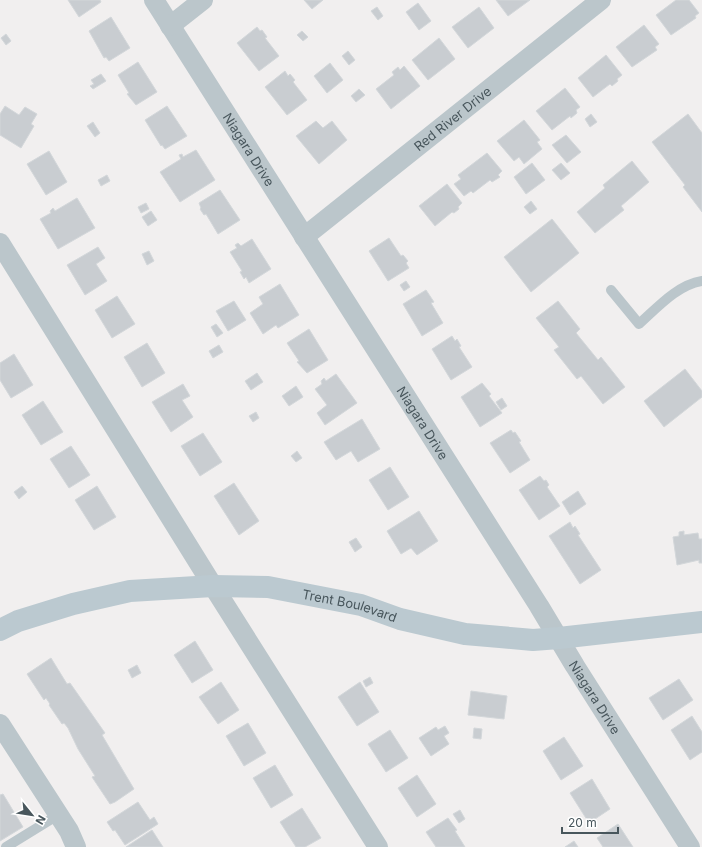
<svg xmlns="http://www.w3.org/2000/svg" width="702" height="847" viewBox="0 0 702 847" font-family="Inter,sans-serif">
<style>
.building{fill:#c9cdd1;stroke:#d3d7da}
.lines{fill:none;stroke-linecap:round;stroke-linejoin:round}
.lane{stroke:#bbc6cb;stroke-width:10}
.street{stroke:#bbc6cb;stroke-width:20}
.secondary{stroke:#bbc9d0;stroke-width:22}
.labels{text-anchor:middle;stroke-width:3.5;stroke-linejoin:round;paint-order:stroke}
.street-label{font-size:13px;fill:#48565c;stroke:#fff}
</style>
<rect width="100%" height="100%" fill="#f1efef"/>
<path class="building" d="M 68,0 L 100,0 L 101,2 L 79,17 Z
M 304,0 L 323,0 L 312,9 Z
M 496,0 L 530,0 L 508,16 Z
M 676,0 L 689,0 L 699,13 L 695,16 L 696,18 L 671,35 L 656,15 Z
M 418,3 L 431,21 L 419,30 L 406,12 Z
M 377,7 L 383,16 L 378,20 L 371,11 Z
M 479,7 L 494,28 L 468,48 L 452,27 Z
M 111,17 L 130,48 L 109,61 L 106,57 L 104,58 L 89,31 Z
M 644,25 L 659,44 L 655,47 L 657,50 L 632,67 L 616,47 Z
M 257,27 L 260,31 L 262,30 L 267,37 L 265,38 L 279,56 L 259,71 L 237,43 Z
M 302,31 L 308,37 L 303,41 L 297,35 Z
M 6,34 L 11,41 L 6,45 L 1,38 Z
M 439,38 L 455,59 L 428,80 L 412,60 Z
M 348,51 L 355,60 L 349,65 L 342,56 Z
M 606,55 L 622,75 L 617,79 L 618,81 L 612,86 L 610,84 L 593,97 L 578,78 Z
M 138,62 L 157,92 L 136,105 L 127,94 L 129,93 L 118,75 Z
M 330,63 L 343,80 L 327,93 L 314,76 Z
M 404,66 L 420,86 L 391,109 L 376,89 L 394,75 L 392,72 L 398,67 L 400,70 Z
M 285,71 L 288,76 L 290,74 L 295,80 L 293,82 L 307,100 L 287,115 L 265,87 Z
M 101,74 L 106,81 L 93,89 L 90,86 L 94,84 L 91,80 Z
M 565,88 L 580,107 L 576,110 L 577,113 L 571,118 L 570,116 L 552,130 L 536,111 Z
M 359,89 L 365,95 L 356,102 L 351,96 Z
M 5,106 L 19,115 L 25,107 L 37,114 L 31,124 L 34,126 L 21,148 L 0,135 L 0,114 Z
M 167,106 L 187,136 L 165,149 L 162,145 L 161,146 L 145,120 Z
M 591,114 L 597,122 L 590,127 L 585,119 Z
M 688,114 L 702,133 L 702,212 L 683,187 L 685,185 L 652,142 Z
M 524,120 L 540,140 L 537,142 L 542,149 L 524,164 L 519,157 L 514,161 L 497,141 Z
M 316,121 L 323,128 L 332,121 L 347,140 L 319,164 L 296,136 Z
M 93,122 L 100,133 L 95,137 L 87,126 Z
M 566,135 L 581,152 L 567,163 L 552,145 Z
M 196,150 L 215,180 L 180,202 L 160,172 L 181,159 L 179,155 L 182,154 L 183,157 Z
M 49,151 L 67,182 L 46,195 L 27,164 Z
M 487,153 L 502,171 L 498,175 L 500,177 L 492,182 L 490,180 L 473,193 L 471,191 L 464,196 L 454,184 L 461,179 L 458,175 Z
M 632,161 L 649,182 L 621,206 L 624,210 L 595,233 L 577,212 L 605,188 L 603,185 Z
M 532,163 L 545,180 L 526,194 L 514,177 Z
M 561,163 L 570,173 L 561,180 L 552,170 Z
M 107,175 L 110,181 L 101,186 L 98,180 Z
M 447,184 L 462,203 L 458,207 L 459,209 L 454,213 L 452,212 L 435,226 L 419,206 Z
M 220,190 L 240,220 L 218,234 L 206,214 L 204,215 L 200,209 L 201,208 L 199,203 Z
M 77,198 L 95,228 L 58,249 L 40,219 L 51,213 L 50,211 L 53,208 L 55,211 Z
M 531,201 L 537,209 L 530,214 L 524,207 Z
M 146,203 L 149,209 L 141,213 L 138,207 Z
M 151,211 L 157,220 L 148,226 L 142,217 Z
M 552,219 L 579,253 L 531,292 L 504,257 Z
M 389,238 L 401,256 L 403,255 L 408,261 L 406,263 L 409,268 L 388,281 L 369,251 Z
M 252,239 L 271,269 L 249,283 L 246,277 L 244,279 L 240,272 L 242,271 L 230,252 L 237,248 L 235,245 L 238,243 L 241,246 Z
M 98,247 L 105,258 L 96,264 L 107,281 L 85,295 L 67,265 Z
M 149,251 L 154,261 L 147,265 L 142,254 Z
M 406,281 L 410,287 L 404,291 L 400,285 Z
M 280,284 L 299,315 L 278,328 L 276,325 L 263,334 L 250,313 L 263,304 L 259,297 Z
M 426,290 L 434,302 L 431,303 L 443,323 L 422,336 L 403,304 Z
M 117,296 L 135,324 L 112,338 L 95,310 Z
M 234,301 L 246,320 L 228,331 L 216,311 Z
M 558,301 L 580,329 L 576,333 L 598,360 L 601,357 L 625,387 L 603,404 L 581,376 L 577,379 L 554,350 L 559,347 L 536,318 Z
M 216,324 L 223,333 L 217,337 L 211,327 Z
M 309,329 L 328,360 L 307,373 L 297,362 L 299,361 L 287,343 Z
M 452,336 L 455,341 L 457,339 L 461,346 L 459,347 L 472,367 L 451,380 L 432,349 Z
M 147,343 L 165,373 L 142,387 L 124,357 Z
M 219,345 L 223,352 L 213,358 L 209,351 Z
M 14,354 L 33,385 L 11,398 L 0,380 L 0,363 Z
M 685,369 L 702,391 L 702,397 L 664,427 L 644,401 Z
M 257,373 L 263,382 L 251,390 L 245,381 Z
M 336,374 L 357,403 L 325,425 L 317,413 L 327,405 L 315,389 L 322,384 L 321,381 L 324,378 L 326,381 Z
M 482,383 L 491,394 L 489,396 L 502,413 L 480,427 L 461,397 Z
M 183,384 L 190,396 L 182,400 L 193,417 L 171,432 L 152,402 Z
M 296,386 L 303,397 L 289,406 L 282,396 Z
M 502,398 L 507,406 L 501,410 L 496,402 Z
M 43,401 L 63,432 L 41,445 L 22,415 Z
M 256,412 L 259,418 L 253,422 L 249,416 Z
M 362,419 L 380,449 L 358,462 L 351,451 L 336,460 L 324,442 Z
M 511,430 L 513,433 L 515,432 L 521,441 L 519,442 L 530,460 L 510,473 L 490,443 Z
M 203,433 L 222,462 L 200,476 L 181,446 Z
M 71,446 L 90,475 L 69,488 L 50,459 Z
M 297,451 L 302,458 L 296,462 L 291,456 Z
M 390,467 L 409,497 L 388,510 L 369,480 Z
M 540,476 L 544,481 L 546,480 L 549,485 L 547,487 L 560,506 L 539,520 L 519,490 Z
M 234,483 L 259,521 L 239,535 L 214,496 Z
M 22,486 L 27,492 L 19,499 L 14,492 Z
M 97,486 L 116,517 L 94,530 L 75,500 Z
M 578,491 L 586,504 L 570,515 L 562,502 Z
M 419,511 L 438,541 L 417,555 L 411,548 L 401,554 L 387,531 Z
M 570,522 L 573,528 L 575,526 L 580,534 L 578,535 L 601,570 L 580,584 L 549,536 Z
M 684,531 L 684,535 L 698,533 L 699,539 L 702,539 L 702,563 L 699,563 L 699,560 L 677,565 L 673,537 L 679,536 L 679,532 Z
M 356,538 L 362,547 L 355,552 L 349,542 Z
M 195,641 L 213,670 L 192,683 L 174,655 Z
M 51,658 L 67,684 L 70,683 L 105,733 L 102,735 L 134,789 L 115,802 L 110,804 L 92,777 L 95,776 L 78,749 L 68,728 L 64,723 L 62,724 L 49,705 L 50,704 L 46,698 L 44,700 L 27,674 Z
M 137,665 L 141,673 L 132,678 L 128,670 Z
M 370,677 L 373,683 L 366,687 L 363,681 Z
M 679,679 L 693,700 L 663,720 L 649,698 Z
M 221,682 L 239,710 L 218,724 L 199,697 Z
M 360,682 L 379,712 L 357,726 L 338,697 Z
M 471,691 L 507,696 L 504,719 L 468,715 Z
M 692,716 L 702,732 L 702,752 L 690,760 L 671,730 Z
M 248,723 L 266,753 L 244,766 L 226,736 Z
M 445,726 L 449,733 L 444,736 L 449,744 L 431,756 L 419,738 L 436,727 L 438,730 Z
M 474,728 L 482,729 L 481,739 L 473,738 Z
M 390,730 L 408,758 L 386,772 L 368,744 Z
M 564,737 L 583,766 L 561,780 L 543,751 Z
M 275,765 L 293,795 L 271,808 L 253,778 Z
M 417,775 L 436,804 L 417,817 L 398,788 Z
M 592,779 L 610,809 L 589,823 L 570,793 Z
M 3,794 L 23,827 L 0,841 L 0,795 Z
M 138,802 L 150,820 L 154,817 L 158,824 L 125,845 L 115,830 L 113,831 L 107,822 Z
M 302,808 L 321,838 L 305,847 L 296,847 L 280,822 Z
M 460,810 L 465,819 L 459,823 L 453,814 Z
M 448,818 L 457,830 L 455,831 L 465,847 L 436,847 L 426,832 Z
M 618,824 L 633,847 L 603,847 L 597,838 Z
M 152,830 L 163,847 L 126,847 Z
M 574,841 L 578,847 L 565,847 Z"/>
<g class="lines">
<path class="lane" d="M 611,290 L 639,324 C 657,308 677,285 702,281
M 6,847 L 58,815"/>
<g class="street">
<path id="s1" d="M 154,0 L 539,606 L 575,666 L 690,847"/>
<path d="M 170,26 L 203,0"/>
<path id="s2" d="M 304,237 L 601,0"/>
<path d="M 0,243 L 213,586 L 378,847"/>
<path d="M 0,724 L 69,831 L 76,847"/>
</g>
<path class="secondary" id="s3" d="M 0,630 L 18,621 L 73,604 L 130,591 L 213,586 L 268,587 L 361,605 L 400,619 L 465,634 L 500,637 L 533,640 L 559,638 L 702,622"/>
</g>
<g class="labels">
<g class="street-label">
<text dy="5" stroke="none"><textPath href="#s2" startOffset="190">Red River Drive</textPath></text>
<text dy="5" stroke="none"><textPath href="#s1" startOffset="177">Niagara Drive</textPath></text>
<text dy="5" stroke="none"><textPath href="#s1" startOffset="501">Niagara Drive</textPath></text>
<text dy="5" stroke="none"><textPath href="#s3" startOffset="358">Trent Boulevard</textPath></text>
<text dy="5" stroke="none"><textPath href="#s1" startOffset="825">Niagara Drive</textPath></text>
</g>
</g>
<g transform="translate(32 815) rotate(120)" stroke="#ffffff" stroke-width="3" paint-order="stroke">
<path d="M0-3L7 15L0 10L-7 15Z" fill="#48565c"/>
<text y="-6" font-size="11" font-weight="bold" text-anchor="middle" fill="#48565c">N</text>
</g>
<path d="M562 827v6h56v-6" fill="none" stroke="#48565c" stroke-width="2"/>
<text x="568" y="827" font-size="12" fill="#48565c" stroke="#ffffff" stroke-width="3" paint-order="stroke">20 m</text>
</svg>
